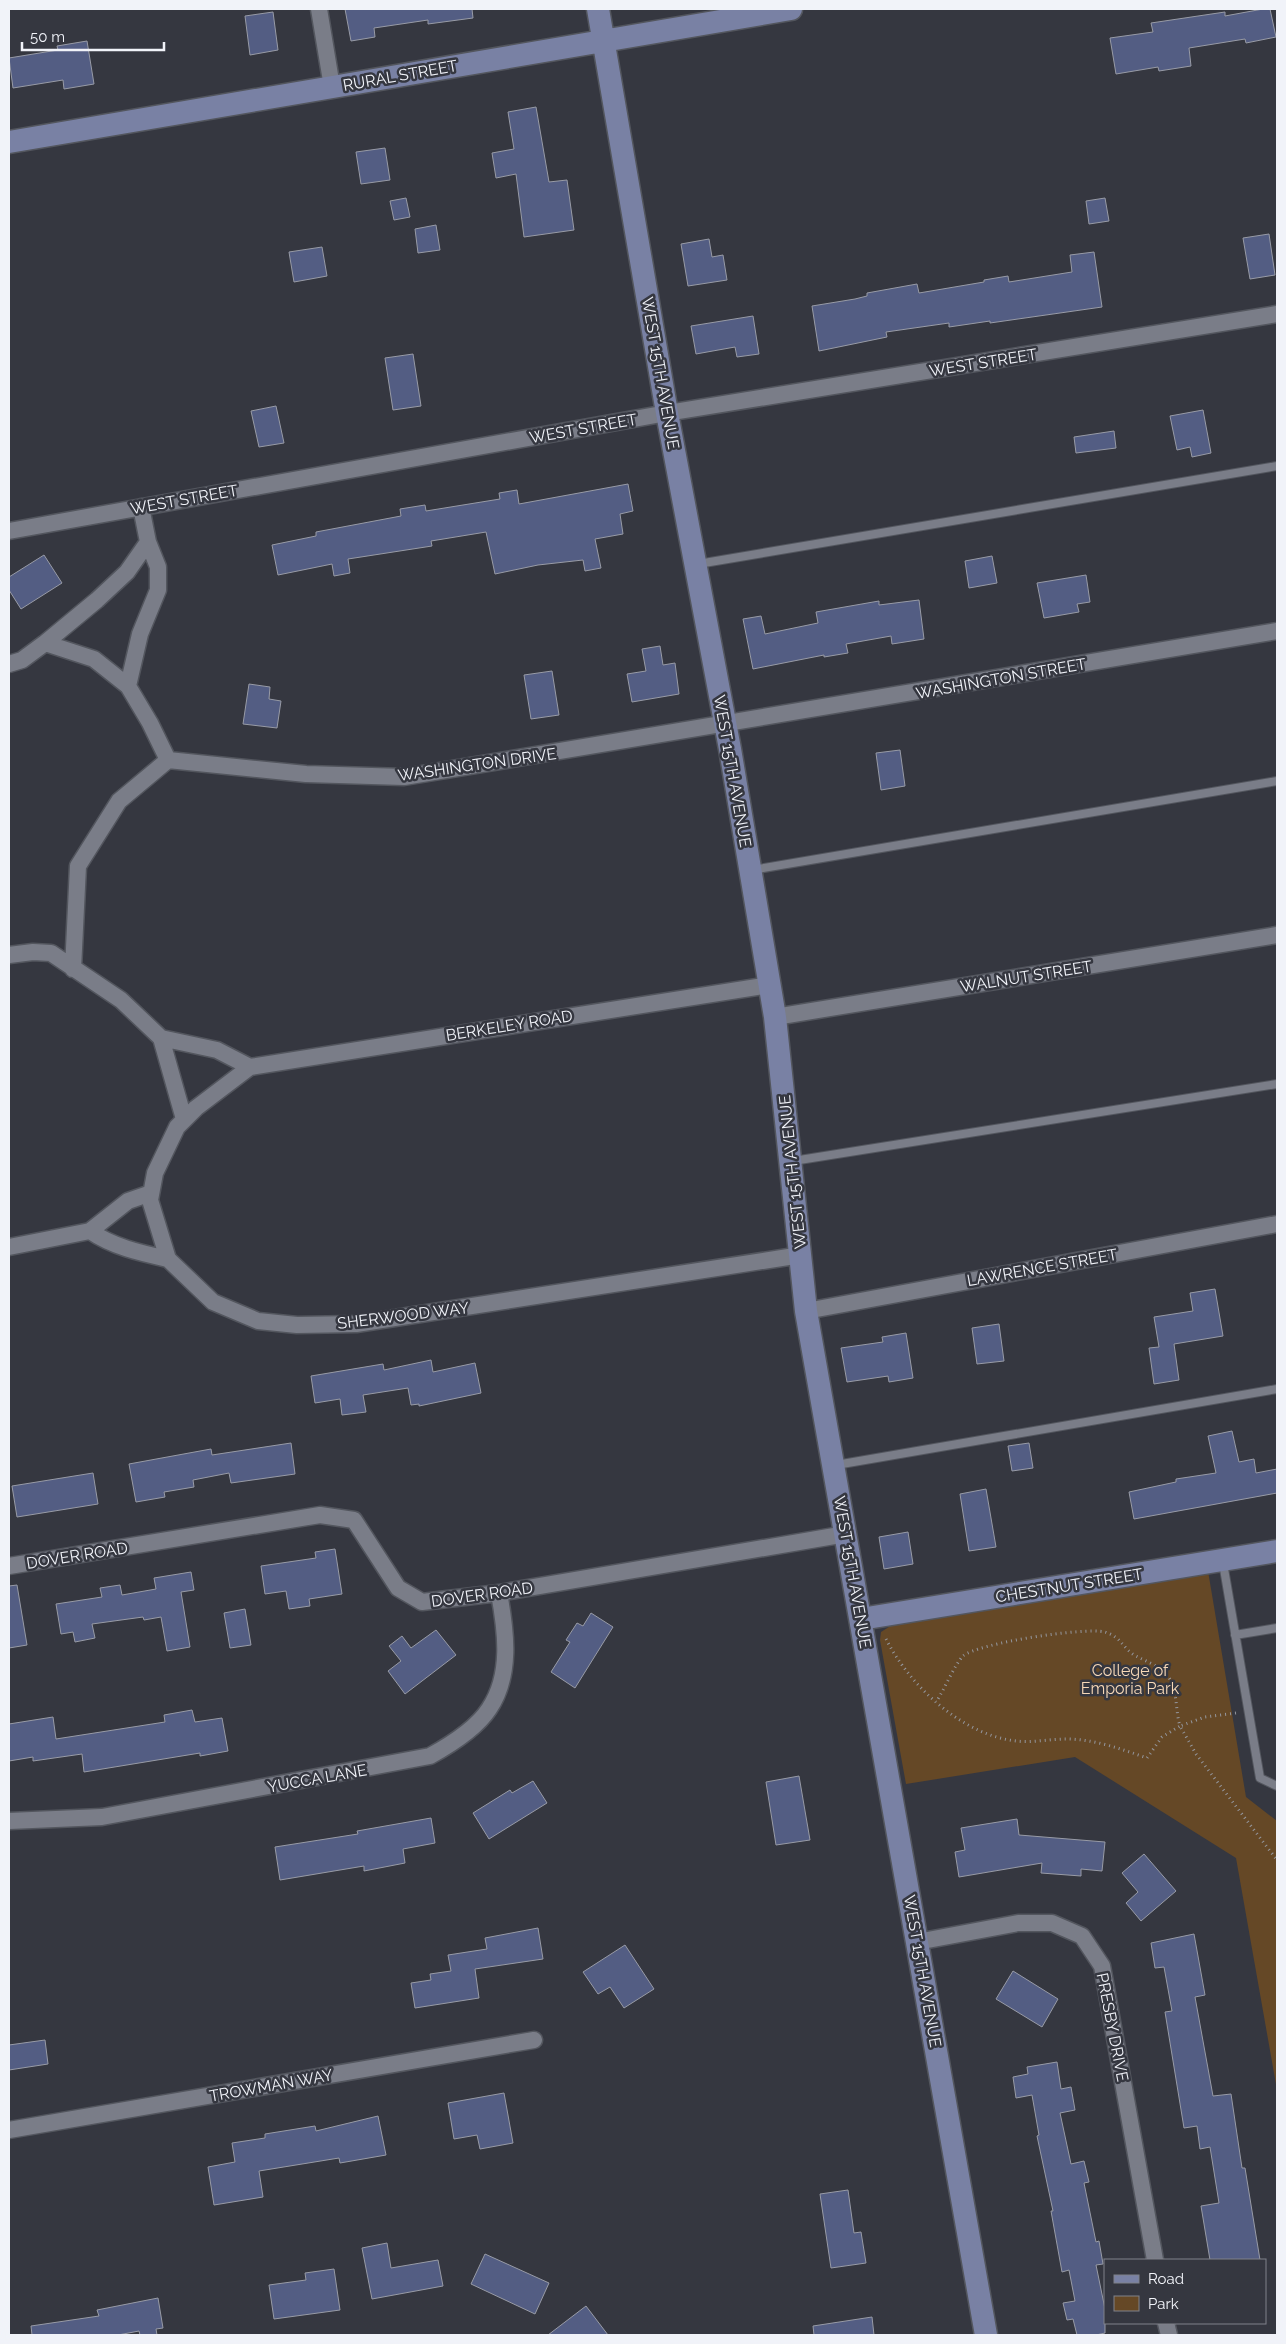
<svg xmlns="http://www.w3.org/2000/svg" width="1286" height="2344" viewBox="0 0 1286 2344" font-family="Raleway,sans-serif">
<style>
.green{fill:#654826}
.building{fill:#535d83;stroke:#989ba6}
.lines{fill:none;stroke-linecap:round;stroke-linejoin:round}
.lane-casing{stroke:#53565e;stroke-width:10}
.street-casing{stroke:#53565e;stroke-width:19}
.secondary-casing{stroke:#53565e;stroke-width:25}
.path{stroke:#95979e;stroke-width:3;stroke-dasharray:1 4;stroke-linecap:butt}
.lane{stroke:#7a7d88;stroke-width:8}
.street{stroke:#7a7d88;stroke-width:16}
.secondary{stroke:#7981a4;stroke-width:22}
.labels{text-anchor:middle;stroke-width:5;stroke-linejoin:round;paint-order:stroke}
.street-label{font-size:16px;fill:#f1f3f9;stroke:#353740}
.park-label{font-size:16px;fill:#f7d8b7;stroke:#353740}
</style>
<rect width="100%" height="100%" fill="#353740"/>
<path class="green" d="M 1208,1571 L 1246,1797 L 1277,1821 L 1277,2090 L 1236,1858 L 1075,1757 L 906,1784 L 880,1640 L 881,1632 L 895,1623 Z"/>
<path class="building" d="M 345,9 L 472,9 L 473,18 L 428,24 L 428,20 L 374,28 L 375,37 L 351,41 Z
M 1263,9 L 1270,9 L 1276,37 L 1246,43 L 1245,39 L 1189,48 L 1191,66 L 1159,71 L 1158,67 L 1116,74 L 1110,38 L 1153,32 L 1151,23 L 1225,12 L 1225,16 Z
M 273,12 L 278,50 L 250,55 L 245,16 Z
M 87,41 L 94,84 L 64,89 L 63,80 L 13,88 L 9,58 L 58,50 L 57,46 Z
M 536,107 L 549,182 L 567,180 L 574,230 L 524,237 L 516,174 L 496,178 L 492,153 L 514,149 L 508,112 Z
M 385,148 L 390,180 L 361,184 L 356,152 Z
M 406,198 L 410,217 L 394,220 L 390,201 Z
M 1105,198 L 1109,221 L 1089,224 L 1086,201 Z
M 436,225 L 440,250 L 418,253 L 415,229 Z
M 1269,234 L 1275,275 L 1250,279 L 1243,238 Z
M 709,239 L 712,257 L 723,255 L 727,280 L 688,286 L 681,244 Z
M 322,247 L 327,276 L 294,282 L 289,252 Z
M 1094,252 L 1102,307 L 990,323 L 990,321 L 949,327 L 949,323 L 886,332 L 887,337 L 819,351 L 812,306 L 855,299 L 867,296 L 867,293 L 917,284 L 919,293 L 984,282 L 984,280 L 1008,276 L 1009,282 L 1072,272 L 1070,255 Z
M 753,316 L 759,354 L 737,357 L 735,347 L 696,354 L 691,326 Z
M 413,354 L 421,406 L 393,410 L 385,358 Z
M 276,406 L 284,443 L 259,447 L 251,411 Z
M 1203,410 L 1211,453 L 1192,457 L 1190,447 L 1177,450 L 1170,416 Z
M 1114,431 L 1116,448 L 1076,453 L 1074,437 Z
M 628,484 L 633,511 L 620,514 L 623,534 L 595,539 L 601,568 L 585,571 L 583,560 L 538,565 L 495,574 L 486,532 L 431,541 L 432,546 L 348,559 L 350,573 L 334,576 L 332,564 L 278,575 L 272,545 L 316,536 L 316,532 L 401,516 L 400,509 L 425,505 L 426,511 L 500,499 L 499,493 L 517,490 L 519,504 Z
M 44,555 L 62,583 L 21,609 L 9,590 L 9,577 Z
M 992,556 L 997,583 L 969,588 L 965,561 Z
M 1086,575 L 1090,602 L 1077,604 L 1079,612 L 1044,618 L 1037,583 Z
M 919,600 L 924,639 L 892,644 L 891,636 L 846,644 L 848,653 L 824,657 L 824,655 L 753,669 L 743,619 L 761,616 L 765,634 L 818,623 L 816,612 L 879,601 L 879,605 Z
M 660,646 L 663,665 L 675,663 L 679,694 L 632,702 L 627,674 L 646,671 L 642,649 Z
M 552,671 L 559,715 L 531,719 L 524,675 Z
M 249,684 L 270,687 L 269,699 L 281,701 L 277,728 L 243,724 Z
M 900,750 L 905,786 L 881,790 L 876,753 Z
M 1215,1289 L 1223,1336 L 1174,1344 L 1179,1380 L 1154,1384 L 1149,1348 L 1159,1347 L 1154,1317 L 1193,1311 L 1190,1293 Z
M 999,1324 L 1004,1361 L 977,1364 L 972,1328 Z
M 906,1333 L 913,1378 L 889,1382 L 888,1376 L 847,1382 L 841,1348 L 883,1342 L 882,1337 Z
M 431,1360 L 433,1372 L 475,1363 L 481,1393 L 419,1406 L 419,1404 L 411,1405 L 408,1388 L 363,1395 L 366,1412 L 342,1415 L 340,1399 L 315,1403 L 311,1376 L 383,1364 L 384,1370 Z
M 1232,1431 L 1239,1462 L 1254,1459 L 1256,1473 L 1277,1469 L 1277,1493 L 1134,1519 L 1129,1492 L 1176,1482 L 1176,1479 L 1216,1473 L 1208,1436 Z
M 291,1443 L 295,1474 L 231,1483 L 229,1473 L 193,1480 L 194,1487 L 164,1492 L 165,1497 L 136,1502 L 129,1464 L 211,1449 L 212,1455 Z
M 1029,1443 L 1033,1468 L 1012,1471 L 1008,1446 Z
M 93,1473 L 98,1504 L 17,1517 L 12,1486 Z
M 986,1489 L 996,1547 L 969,1551 L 960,1494 Z
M 908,1532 L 913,1564 L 884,1569 L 879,1537 Z
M 335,1549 L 342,1594 L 309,1599 L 310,1606 L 289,1609 L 286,1591 L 265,1594 L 261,1566 L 316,1558 L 315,1552 Z
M 191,1572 L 194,1590 L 181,1592 L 190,1647 L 167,1651 L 161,1617 L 144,1620 L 143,1617 L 92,1624 L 95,1638 L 75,1642 L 73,1632 L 61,1634 L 56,1604 L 102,1597 L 100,1588 L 120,1585 L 122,1595 L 156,1589 L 154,1578 Z
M 17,1585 L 27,1645 L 9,1648 L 9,1586 Z
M 245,1609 L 251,1645 L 230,1648 L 224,1613 Z
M 591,1613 L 613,1627 L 575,1688 L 551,1672 L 570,1642 L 566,1640 L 577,1623 L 583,1626 Z
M 436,1630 L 456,1655 L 405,1694 L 388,1671 L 401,1661 L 389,1646 L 402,1636 L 411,1648 Z
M 192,1710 L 195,1722 L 222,1718 L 228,1751 L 200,1756 L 200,1753 L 84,1772 L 82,1754 L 33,1761 L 33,1757 L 9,1761 L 9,1724 L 53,1717 L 56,1739 L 165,1722 L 164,1715 Z
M 799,1776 L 810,1840 L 776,1845 L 766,1782 Z
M 533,1781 L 547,1803 L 489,1839 L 473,1813 L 510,1790 L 512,1793 Z
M 431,1818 L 435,1843 L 403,1849 L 405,1863 L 364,1871 L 364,1866 L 280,1880 L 275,1847 L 358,1834 L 357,1831 Z
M 1017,1819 L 1019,1835 L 1105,1842 L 1102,1871 L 1081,1869 L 1081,1876 L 1041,1873 L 1042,1863 L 959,1877 L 955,1852 L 965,1850 L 961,1828 Z
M 1144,1854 L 1176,1891 L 1141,1921 L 1126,1903 L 1138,1892 L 1122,1873 Z
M 538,1928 L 543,1959 L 475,1969 L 479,1998 L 415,2008 L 411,1983 L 431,1980 L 430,1974 L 451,1971 L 448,1955 L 487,1949 L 485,1938 Z
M 1194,1934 L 1205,1995 L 1195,1997 L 1213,2096 L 1231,2094 L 1242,2168 L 1245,2168 L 1260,2260 L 1210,2260 L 1201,2206 L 1219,2203 L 1210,2147 L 1200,2149 L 1197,2126 L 1184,2128 L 1165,2012 L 1172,2011 L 1164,1967 L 1155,1968 L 1151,1943 Z
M 625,1945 L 654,1989 L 624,2008 L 610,1987 L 598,1994 L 583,1972 Z
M 1013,1971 L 1058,1999 L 1042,2027 L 996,1999 Z
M 45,2040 L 48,2064 L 9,2070 L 9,2045 Z
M 1057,2062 L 1061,2089 L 1071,2087 L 1075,2110 L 1060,2113 L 1071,2164 L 1084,2161 L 1089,2182 L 1084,2183 L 1096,2242 L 1099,2241 L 1103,2264 L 1096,2265 L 1105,2309 L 1105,2333 L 1096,2335 L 1077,2335 L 1073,2319 L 1067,2320 L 1063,2303 L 1075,2301 L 1069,2270 L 1062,2272 L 1051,2211 L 1053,2211 L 1037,2136 L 1039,2135 L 1032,2095 L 1016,2098 L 1013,2077 L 1028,2074 L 1027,2067 Z
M 504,2093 L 513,2143 L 480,2149 L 477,2135 L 454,2139 L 448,2103 Z
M 378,2116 L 386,2155 L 340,2163 L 339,2158 L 259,2171 L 263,2197 L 214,2205 L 208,2167 L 235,2162 L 232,2143 L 265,2138 L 265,2134 L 315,2126 L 316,2131 Z
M 848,2190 L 854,2233 L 861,2232 L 866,2263 L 831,2268 L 820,2194 Z
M 387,2243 L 391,2268 L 438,2260 L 443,2286 L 372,2299 L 362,2248 Z
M 485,2254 L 549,2283 L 535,2314 L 471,2284 Z
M 334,2269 L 340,2310 L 274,2319 L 269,2285 L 306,2280 L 305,2273 Z
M 158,2298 L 163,2328 L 156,2329 L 157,2335 L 140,2335 L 139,2331 L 118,2335 L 32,2335 L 31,2326 L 99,2316 L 97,2310 Z
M 586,2306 L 608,2335 L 548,2335 Z
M 872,2317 L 874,2335 L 814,2335 L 813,2326 Z"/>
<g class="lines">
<defs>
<path id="lane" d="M 698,564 L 1277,466
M 752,870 L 1277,781
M 793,1161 L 1277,1084
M 836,1465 L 1277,1389
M 1223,1563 L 1260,1778 L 1277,1786
M 1235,1635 L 1277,1628"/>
<path id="street" d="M 319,9 L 332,87
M 9,531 L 667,413 L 1277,314
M 148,542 L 158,567 L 158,590 L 140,634 L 128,686 L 150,723 L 168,760
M 45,643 L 94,659 L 128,686
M 9,664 L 22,660 L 45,643 L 97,600 L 127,572 L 148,542 L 141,507
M 168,760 L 306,774 L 404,777 L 1277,631
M 9,955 L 33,952 L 51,953 L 121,1000 L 161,1038 L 217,1050 L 250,1067
M 73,969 L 78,866 L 119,801 L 168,760
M 769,985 L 250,1067 L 196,1108 L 177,1127 L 155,1173 L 150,1200 L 168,1259 L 213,1302 L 258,1321 L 297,1325 L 356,1324 L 801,1255
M 775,1017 L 1277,935
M 161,1038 L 184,1119
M 90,1231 C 113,1247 141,1253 168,1259
M 9,1247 L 90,1231 L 128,1201 L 151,1193
M 806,1311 L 1277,1224
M 9,1566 L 320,1515 L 354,1520 L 398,1588 L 422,1602 L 499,1593 L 846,1534
M 9,1821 L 102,1817 L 430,1756 C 450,1745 476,1729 489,1709 C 512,1675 506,1631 499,1593
M 917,1942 L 1018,1923 L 1052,1923 L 1082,1936 L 1102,1966 L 1155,2260
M 9,2130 L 534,2040
M 1166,2323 L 1169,2335"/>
<path id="secondary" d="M 598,9 L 667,413 L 730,749 L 775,1017 L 806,1311 L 986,2335
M 9,142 L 791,9
M 861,1619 L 1277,1551"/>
</defs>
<use href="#lane" class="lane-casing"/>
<use href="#street" class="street-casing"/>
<use href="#secondary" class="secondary-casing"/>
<path class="path" d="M 886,1639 C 910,1686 962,1735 1016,1741 C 1032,1743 1050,1739 1066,1739 C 1094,1739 1121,1749 1147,1758 L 1162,1737 L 1180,1726 C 1175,1710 1178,1688 1167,1675 C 1158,1665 1145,1661 1134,1655 C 1122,1647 1121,1637 1105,1632 C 1085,1627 978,1643 963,1656 C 955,1664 943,1692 936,1702
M 1236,1713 L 1205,1717 L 1180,1726 L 1196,1754 L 1277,1860"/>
<use href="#lane" class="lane"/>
<use href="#street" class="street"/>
<use href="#secondary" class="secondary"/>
</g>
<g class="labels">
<g class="street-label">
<text transform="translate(400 75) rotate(-10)" y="6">RURAL STREET</text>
<text transform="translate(983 362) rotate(-9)" y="6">WEST STREET</text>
<text transform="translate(661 373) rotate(80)" y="6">WEST 15TH AVENUE</text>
<text transform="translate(583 428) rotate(-10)" y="6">WEST STREET</text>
<text transform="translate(184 499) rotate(-10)" y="6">WEST STREET</text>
<text transform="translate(1001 678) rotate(-10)" y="6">WASHINGTON STREET</text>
<text transform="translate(477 764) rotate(-8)" y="6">WASHINGTON DRIVE</text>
<text transform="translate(733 771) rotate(80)" y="6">WEST 15TH AVENUE</text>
<text transform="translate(1026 976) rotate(-9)" y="6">WALNUT STREET</text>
<text transform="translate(509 1025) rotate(-9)" y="6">BERKELEY ROAD</text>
<text transform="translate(792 1172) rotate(-96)" y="6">WEST 15TH AVENUE</text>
<text transform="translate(1042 1267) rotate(-10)" y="6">LAWRENCE STREET</text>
<text transform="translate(403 1315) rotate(-7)" y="6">SHERWOOD WAY</text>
<text transform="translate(77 1555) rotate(-9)" y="6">DOVER ROAD</text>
<text transform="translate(853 1572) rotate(80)" y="6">WEST 15TH AVENUE</text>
<text transform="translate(1069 1585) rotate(-9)" y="6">CHESTNUT STREET</text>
<text transform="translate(482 1594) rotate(-8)" y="6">DOVER ROAD</text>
<text transform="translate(317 1778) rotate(-10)" y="6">YUCCA LANE</text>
<text transform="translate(923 1971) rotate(80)" y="6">WEST 15TH AVENUE</text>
<text transform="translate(1113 2027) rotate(79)" y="6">PRESBY DRIVE</text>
<text transform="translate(271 2085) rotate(-10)" y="6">TROWMAN WAY</text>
</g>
<g class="park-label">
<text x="1130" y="1676">College of<tspan x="1130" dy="18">Emporia Park</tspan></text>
</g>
</g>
<rect width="1286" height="2344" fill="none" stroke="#f1f3f9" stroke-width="20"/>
<rect x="1104" y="2259" width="162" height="65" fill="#353740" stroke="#80828a"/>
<rect x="1114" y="2275" width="25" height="8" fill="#7981a4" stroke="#80828a"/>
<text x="1148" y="2284" font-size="15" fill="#f1f3f9">Road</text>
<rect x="1114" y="2296" width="25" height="15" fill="#654826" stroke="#80828a"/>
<text x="1148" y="2309" font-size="15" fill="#f1f3f9">Park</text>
<path d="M22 42v8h142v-8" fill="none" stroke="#f1f3f9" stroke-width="2.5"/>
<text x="30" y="42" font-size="15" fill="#f1f3f9" stroke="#353740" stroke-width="4" paint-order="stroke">50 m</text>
</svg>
